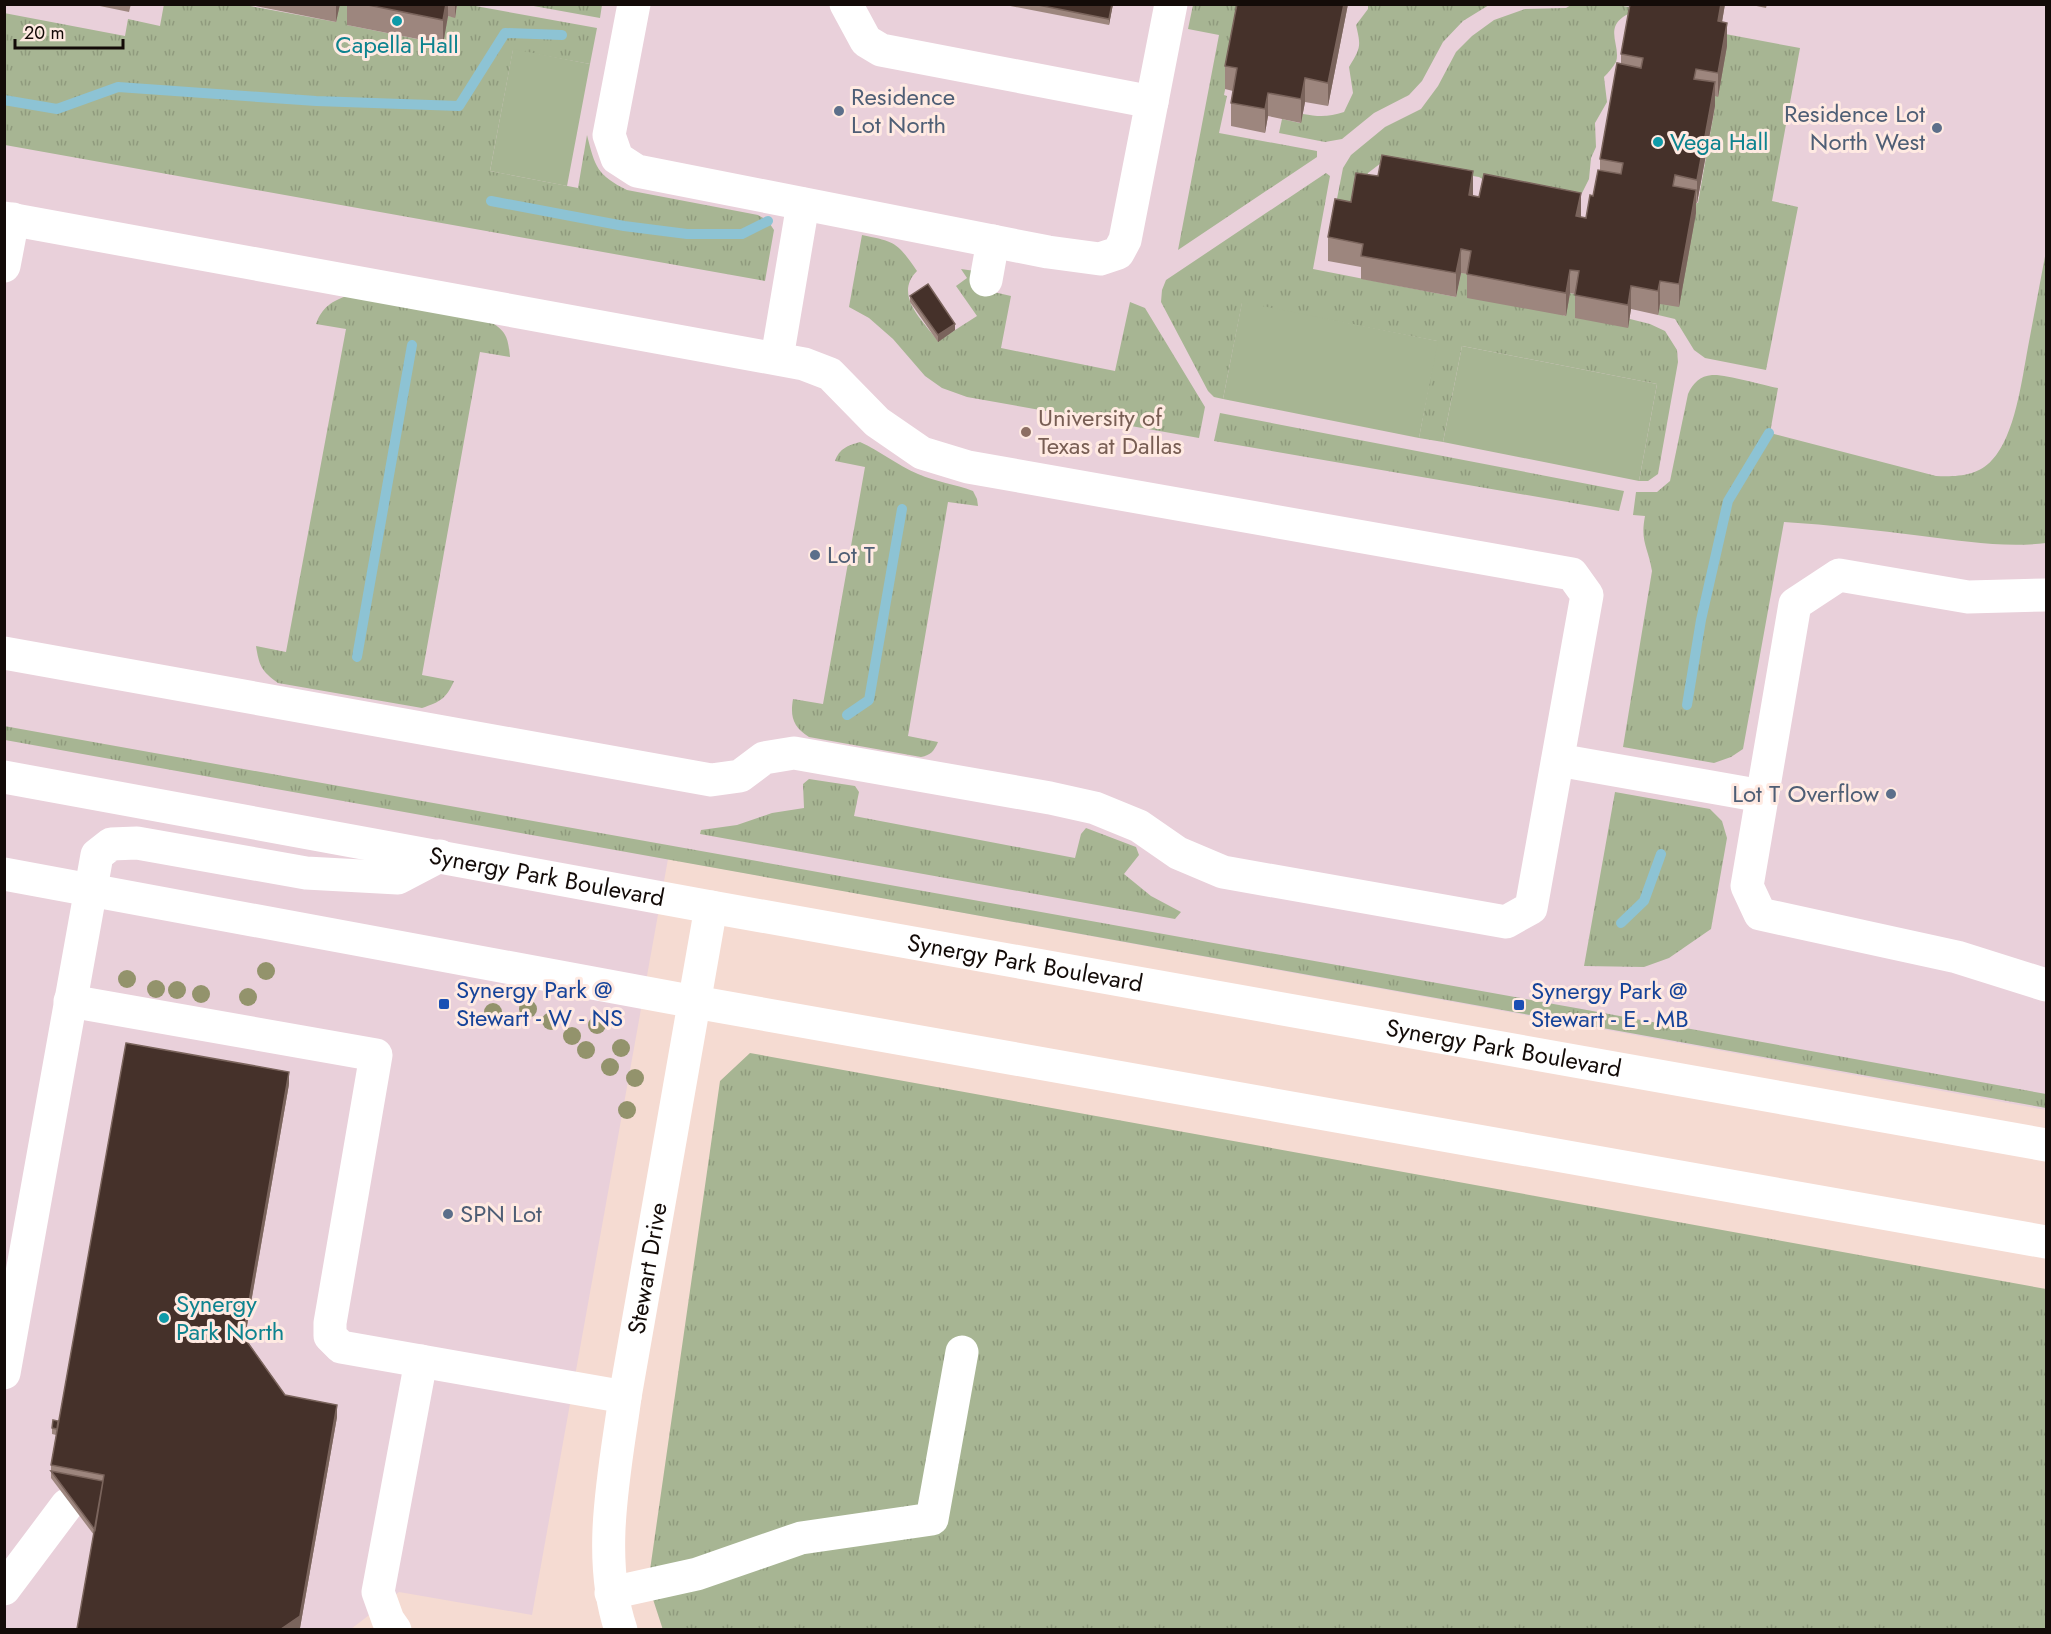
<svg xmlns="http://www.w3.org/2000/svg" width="2051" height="1634" viewBox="0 0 2051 1634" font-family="Jost,sans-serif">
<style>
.education{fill:#e9d0da}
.grass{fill:url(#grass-tufts)}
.pitch{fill:#a7b593}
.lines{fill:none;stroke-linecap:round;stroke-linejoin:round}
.stream{stroke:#8dc3d4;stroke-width:10}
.minor{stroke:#fff;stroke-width:33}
.tree{fill:#93936c}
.wall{fill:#9d867e}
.shaded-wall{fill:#7a645c}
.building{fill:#45312a;stroke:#7a645c;stroke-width:1.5}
.culture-dot{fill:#0f9aa8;stroke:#ffeae2;stroke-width:2}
.service-dot{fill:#5c6f8a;stroke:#ffeae2;stroke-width:2}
.education-dot{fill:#8d6e63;stroke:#ffeae2;stroke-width:2}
.transit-dot{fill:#1a4fb4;stroke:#ffeae2;stroke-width:2}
.labels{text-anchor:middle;stroke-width:6;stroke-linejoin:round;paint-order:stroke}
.culture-label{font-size:24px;fill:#0d838f;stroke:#ffeae2;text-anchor:start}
.service-label{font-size:24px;fill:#4e5e75;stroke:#ffeae2;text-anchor:start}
.education-label{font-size:24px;fill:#785e54;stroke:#ffeae2;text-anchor:start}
.street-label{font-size:24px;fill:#130b08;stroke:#ffeae2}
.transit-label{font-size:24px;fill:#164399;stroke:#ffeae2;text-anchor:start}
</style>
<defs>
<pattern id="grass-tufts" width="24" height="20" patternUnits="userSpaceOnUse" patternTransform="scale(1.5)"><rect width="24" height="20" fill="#a7b593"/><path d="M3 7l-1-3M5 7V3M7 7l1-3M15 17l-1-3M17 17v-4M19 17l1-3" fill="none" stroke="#8f9a7d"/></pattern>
</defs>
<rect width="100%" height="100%" fill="#f5dbd2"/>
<path class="education" d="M 5,5 L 2046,5 L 2046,1110 L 668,859 L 532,1615 L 399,1592 L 351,1629 L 5,1630 Z"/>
<path class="grass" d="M 164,4 L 245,5 L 336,22 L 339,5 L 351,5 L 347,25 L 442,44 L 448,16 L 455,17 L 457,5 L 470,5 L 597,28 L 590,64 L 513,50 L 490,171 L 578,188 L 587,135 C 595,167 597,175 627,190 L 758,215 L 768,221 L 774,230 L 765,281 L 5,145 L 4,13 L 125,36 L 128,19 L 160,26 Z
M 528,5 L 602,5 L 600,18 Z
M 1193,5 L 1242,5 L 1224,95 L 1227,96 L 1219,133 L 1317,151 L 1317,157 L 1178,250 L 1219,35 L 1188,29 Z
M 1368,5 L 1489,5 L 1463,21 L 1443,42 L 1422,81 L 1409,95 L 1374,113 L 1342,139 L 1325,142 L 1279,133 L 1282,119 L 1300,123 L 1303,114 C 1319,117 1329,117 1344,112 L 1353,93 L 1349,67 C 1361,48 1361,46 1356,25 L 1368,9 Z
M 1571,5 L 1617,5 L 1641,9 C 1636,12 1628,13 1623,17 C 1605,30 1621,46 1616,62 C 1613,67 1608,73 1604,77 L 1607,102 L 1595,123 L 1596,147 L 1591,158 L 1589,179 L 1582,193 L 1571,199 L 1507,193 L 1479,177 L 1473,176 L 1459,179 L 1381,163 L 1368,173 L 1353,217 L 1334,214 L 1343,168 L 1351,155 L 1385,127 L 1421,109 L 1438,86 L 1456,52 L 1472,36 L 1494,20 L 1525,9 L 1566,8 Z
M 1720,33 L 1800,48 L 1772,201 L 1798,207 L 1766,370 L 1705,358 L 1694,350 L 1675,319 L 1658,315 L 1675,199 L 1698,203 L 1715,106 L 1694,102 Z
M 1326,173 L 1330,176 L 1313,269 L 1456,297 L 1461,273 L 1471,274 L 1565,316 L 1570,293 L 1579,295 L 1630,319 L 1650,324 L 1665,331 L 1677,350 L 1678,362 L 1658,474 L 1648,481 L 1639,481 L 1657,384 L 1462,346 L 1443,442 L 1419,438 L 1437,341 L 1242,303 L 1223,399 L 1214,397 L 1208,391 L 1161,302 L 1162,290 L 1166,280 Z
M 862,235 C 896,242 897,242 917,271 C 893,295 923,321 938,341 L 977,316 L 956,286 L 967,278 L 961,269 L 975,271 L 972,287 L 1011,296 L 1001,348 L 1115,371 L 1130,302 L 1145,308 L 1205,407 L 1199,438 L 967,397 L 942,388 L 925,376 L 893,339 L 869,318 L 849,307 Z
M 2046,251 L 2046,543 C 2005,548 1963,541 1922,536 C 1876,530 1830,525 1784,522 L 1743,749 L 1731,757 L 1714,763 L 1623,747 L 1652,571 C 1648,547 1640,542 1645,516 L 1633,515 L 1636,492 L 1657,492 L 1670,481 L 1688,394 C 1693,383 1700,376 1712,375 C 1726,374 1762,385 1778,388 L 1770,433 L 1936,476 C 1956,477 1978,476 1992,460 C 2015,436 2022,379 2028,347 C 2034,315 2040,283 2046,251 Z
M 349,295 L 488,320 C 506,331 508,336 510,357 L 480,352 L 422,675 L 454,681 C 446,699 440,702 422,708 L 278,683 C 261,671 259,665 256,646 L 286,652 L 346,329 L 316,324 C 322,307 332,301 349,295 Z
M 1220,413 L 1624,491 L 1619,511 L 1214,441 Z
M 860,442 C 880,451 897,465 918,474 C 936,482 955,484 973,491 L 977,499 L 978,506 L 948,502 L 908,736 L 938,742 C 934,751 931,755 921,757 L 809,737 C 793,727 790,717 793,699 L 823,704 L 865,467 L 835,461 C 840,448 847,446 860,442 Z
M 4,726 L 1576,1008 L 2046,1094 L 2046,1108 L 5,740 Z
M 809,779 L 855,786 L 859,792 L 854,816 L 1075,858 L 1081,834 L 1086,828 L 1136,847 L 1139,855 L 1124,874 L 1151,896 L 1181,912 L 1175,919 L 700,834 L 701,830 L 737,825 L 772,813 L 804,808 L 803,784 Z
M 1615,792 L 1710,809 L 1722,821 L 1727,838 L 1711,929 L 1669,958 L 1644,967 L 1584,966 Z
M 750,1053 L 2046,1289 L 2046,1629 L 663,1630 L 648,1584 L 720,1081 Z"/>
<path class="pitch" d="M 513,49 L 590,64 L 567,186 L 490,171 Z
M 1242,302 L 1438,341 L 1419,438 L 1223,399 Z
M 1462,346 L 1657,384 L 1639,481 L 1443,442 Z"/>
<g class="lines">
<path class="stream" d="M 4,100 L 57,109 L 118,87 L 316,101 L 459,106 L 505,33 L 562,35
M 491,201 L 624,226 L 687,234 L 742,234 L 768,221
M 357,657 L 412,345
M 1687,705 L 1701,620 L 1728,501 L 1769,433
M 847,715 L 869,700 L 902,509
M 1621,923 L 1644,901 L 1661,854"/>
<g class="minor">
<path d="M 634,4 L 609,135 L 617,158 L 637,171 L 1048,252 L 1100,259 L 1118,253 L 1125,240 L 1171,4"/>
<path d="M 846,4 L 866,41 L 881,50 L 1152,102"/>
<path d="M 4,218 L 804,364 L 830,374 L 877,422 L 922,453 L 968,467 L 1572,574 L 1587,595 L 1531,908 L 1506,922 L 1223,872 L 1178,853 L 1139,826 L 1095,808 L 1050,798 L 794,753 L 764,758 L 740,776 L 711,780 L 4,653"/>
<path d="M 4,266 L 13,219"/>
<path d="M 986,280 L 993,241"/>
<path d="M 777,358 L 803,204"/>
<path d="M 2046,595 L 1968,597 L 1839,575 L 1795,604 L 1747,886 L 1760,914 L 1957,957 L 2046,985"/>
<path d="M 1558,760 L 1762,796"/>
<path id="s1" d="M 4,777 L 711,907 L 2046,1145"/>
<path d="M 4,874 L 695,1002 L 2046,1242"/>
<path d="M 70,1001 L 376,1055 L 330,1323 L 330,1336 L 341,1347 L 625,1397"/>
<path d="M 4,1373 L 97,855 L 111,844 L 137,843 L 306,873 L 398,878 L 440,856"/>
<path d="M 4,1589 L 67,1505"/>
<path d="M 611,1593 L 697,1574 L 801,1538 L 932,1519 L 962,1352"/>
<path d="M 395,1630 L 388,1620 L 378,1592 L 421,1361"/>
<path id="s2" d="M 621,1630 C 596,1557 615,1471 625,1397 L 711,907"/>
</g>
</g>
<g class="tree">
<circle cx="266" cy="971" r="9"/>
<circle cx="127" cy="979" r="9"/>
<circle cx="156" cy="989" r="9"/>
<circle cx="177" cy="990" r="9"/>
<circle cx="201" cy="994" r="9"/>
<circle cx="248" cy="997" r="9"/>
<circle cx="528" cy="1009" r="9"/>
<circle cx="493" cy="1012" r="9"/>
<circle cx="551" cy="1021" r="9"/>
<circle cx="597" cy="1025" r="9"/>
<circle cx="572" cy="1036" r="9"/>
<circle cx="621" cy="1048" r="9"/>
<circle cx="586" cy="1050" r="9"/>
<circle cx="610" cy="1067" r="9"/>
<circle cx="635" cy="1078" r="9"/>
<circle cx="627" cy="1110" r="9"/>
</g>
<path class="wall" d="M 90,4 L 131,4 L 129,12 Z
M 245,4 L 340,4 L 336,22 Z
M 347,4 L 457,4 L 455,18 L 448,16 L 443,44 L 347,25 Z
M 1000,4 L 1113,4 L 1109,25 Z
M 1348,4 L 1328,106 L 1305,102 L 1301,123 L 1268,116 L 1265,133 L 1231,126 L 1231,103 L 1233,91 L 1225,89 L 1225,66 Z
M 1630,4 L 1725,4 L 1722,22 L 1727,46 L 1718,97 L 1715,96 L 1715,106 L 1697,203 L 1696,203 L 1696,213 L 1679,307 L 1660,304 L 1658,315 L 1631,309 L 1628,328 L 1575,318 L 1575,294 L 1570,293 L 1566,316 L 1467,298 L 1467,274 L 1461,273 L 1456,297 L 1361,279 L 1361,267 L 1328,261 L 1328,237 L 1351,202 L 1473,196 L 1586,218 L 1593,196 L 1600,170 L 1600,159 L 1621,64 L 1621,54 Z
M 1747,4 L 1767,4 L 1766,8 Z
M 910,296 L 955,330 L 938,342 L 910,302 Z
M 289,1084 L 245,1338 L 285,1395 L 337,1417 L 300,1628 L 94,1535 L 51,1478 L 51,1465 L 56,1435 L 52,1434 L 52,1428 L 58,1421 Z"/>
<path class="shaded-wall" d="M 336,4 L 340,4 L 336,22 Z
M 446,4 L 448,4 L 448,16 L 443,44 L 443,20 Z
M 455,4 L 457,4 L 455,18 Z
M 1112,4 L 1113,4 L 1109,25 L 1109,19 Z
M 1344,4 L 1348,4 L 1328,106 L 1328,83 Z
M 1721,4 L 1725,4 L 1718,45 L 1718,21 Z
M 1727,23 L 1727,46 L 1718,97 L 1718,73 Z
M 1305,78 L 1305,102 L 1301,123 L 1301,99 Z
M 1715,82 L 1715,106 L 1697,203 L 1697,180 Z
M 1268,93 L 1268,116 L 1265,133 L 1265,109 Z
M 1473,171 L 1473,195 L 1469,219 L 1469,195 Z
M 1696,190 L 1696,213 L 1679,307 L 1679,284 Z
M 1581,193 L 1581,216 L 1576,240 L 1576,216 Z
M 1461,249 L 1461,273 L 1456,297 L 1456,273 Z
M 1570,270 L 1570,293 L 1566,316 L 1566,293 Z
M 1660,281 L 1660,304 L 1658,315 L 1658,291 Z
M 1631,286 L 1631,309 L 1628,328 L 1628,305 Z
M 955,324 L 955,330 L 938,342 L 938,335 Z
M 289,1072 L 289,1084 L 243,1348 L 243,1336 Z
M 337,1405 L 337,1417 L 300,1628 L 298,1629 L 281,1629 Z"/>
<path class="building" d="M 363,4 L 446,4 L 443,20 Z
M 1033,4 L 1112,4 L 1109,19 Z
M 1237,4 L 1344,4 L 1328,83 L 1305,78 L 1301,99 L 1268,93 L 1265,109 L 1231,103 L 1237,68 L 1225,66 Z
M 1630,4 L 1721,4 L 1718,21 L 1727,23 L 1718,73 L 1696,69 L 1694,79 L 1715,82 L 1697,180 L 1675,175 L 1673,186 L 1696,190 L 1679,284 L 1660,281 L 1658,291 L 1631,286 L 1628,305 L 1575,295 L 1579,271 L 1570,270 L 1566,293 L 1467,274 L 1471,251 L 1461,249 L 1456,273 L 1361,256 L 1363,244 L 1328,237 L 1335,199 L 1351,202 L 1356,173 L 1378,176 L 1382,155 L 1473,171 L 1469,195 L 1479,197 L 1484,174 L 1581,193 L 1576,216 L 1586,218 L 1590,195 L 1593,196 L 1598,170 L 1621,174 L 1623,163 L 1600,159 L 1617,63 L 1641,68 L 1643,58 L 1621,54 Z
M 928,284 L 955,324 L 938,335 L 910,296 Z
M 126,1043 L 289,1072 L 243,1336 L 285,1395 L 337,1405 L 300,1616 L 281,1629 L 77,1629 L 104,1475 L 51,1465 Z
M 53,1420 L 58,1421 L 57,1429 L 52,1428 Z
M 51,1471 L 103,1481 L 95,1530 Z"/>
<g class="culture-dot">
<circle cx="397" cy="21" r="6"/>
<circle cx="1658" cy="142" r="6"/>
<circle cx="164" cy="1318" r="6"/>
</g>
<g class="service-dot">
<circle cx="839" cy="111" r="6"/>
<circle cx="1937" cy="128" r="6"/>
<circle cx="815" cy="555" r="6"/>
<circle cx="1891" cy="794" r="6"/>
<circle cx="448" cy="1214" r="6"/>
</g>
<circle class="education-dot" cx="1026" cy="432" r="6"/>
<g class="transit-dot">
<rect x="438" y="998" width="12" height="12" rx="3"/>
<rect x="1513" y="999" width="12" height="12" rx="3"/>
</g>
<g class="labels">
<g class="culture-label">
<text x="397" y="53" text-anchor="middle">Capella Hall</text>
<text x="1670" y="150">Vega Hall</text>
<text x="176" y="1312">Synergy<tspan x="176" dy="28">Park North</tspan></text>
</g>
<g class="service-label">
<text x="851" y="105">Residence<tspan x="851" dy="28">Lot North</tspan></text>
<text x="1925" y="122" text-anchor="end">Residence Lot<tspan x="1925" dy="28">North West</tspan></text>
<text x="827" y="563">Lot T</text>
<text x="1879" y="802" text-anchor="end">Lot T Overflow</text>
<text x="460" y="1222">SPN Lot</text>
</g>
<g class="education-label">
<text x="1038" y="426">University of<tspan x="1038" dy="28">Texas at Dallas</tspan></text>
</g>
<g class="street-label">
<text dy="8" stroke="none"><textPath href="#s1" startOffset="552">Synergy Park Boulevard</textPath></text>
<text dy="8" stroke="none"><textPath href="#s1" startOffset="1038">Synergy Park Boulevard</textPath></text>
<text dy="8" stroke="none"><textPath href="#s1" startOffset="1524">Synergy Park Boulevard</textPath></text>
<text dy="8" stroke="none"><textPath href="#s2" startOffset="366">Stewart Drive</textPath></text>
</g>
<g class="transit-label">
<text x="456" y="998">Synergy Park @<tspan x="456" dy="28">Stewart - W - NS</tspan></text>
<text x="1531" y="999">Synergy Park @<tspan x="1531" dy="28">Stewart - E - MB</tspan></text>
</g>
</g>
<rect width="2051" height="1634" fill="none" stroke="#130b08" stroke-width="12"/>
<path d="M15 39v9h108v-9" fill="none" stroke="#130b08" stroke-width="3"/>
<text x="24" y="39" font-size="18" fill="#130b08" stroke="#ffeae2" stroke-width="4.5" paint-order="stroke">20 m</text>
</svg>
